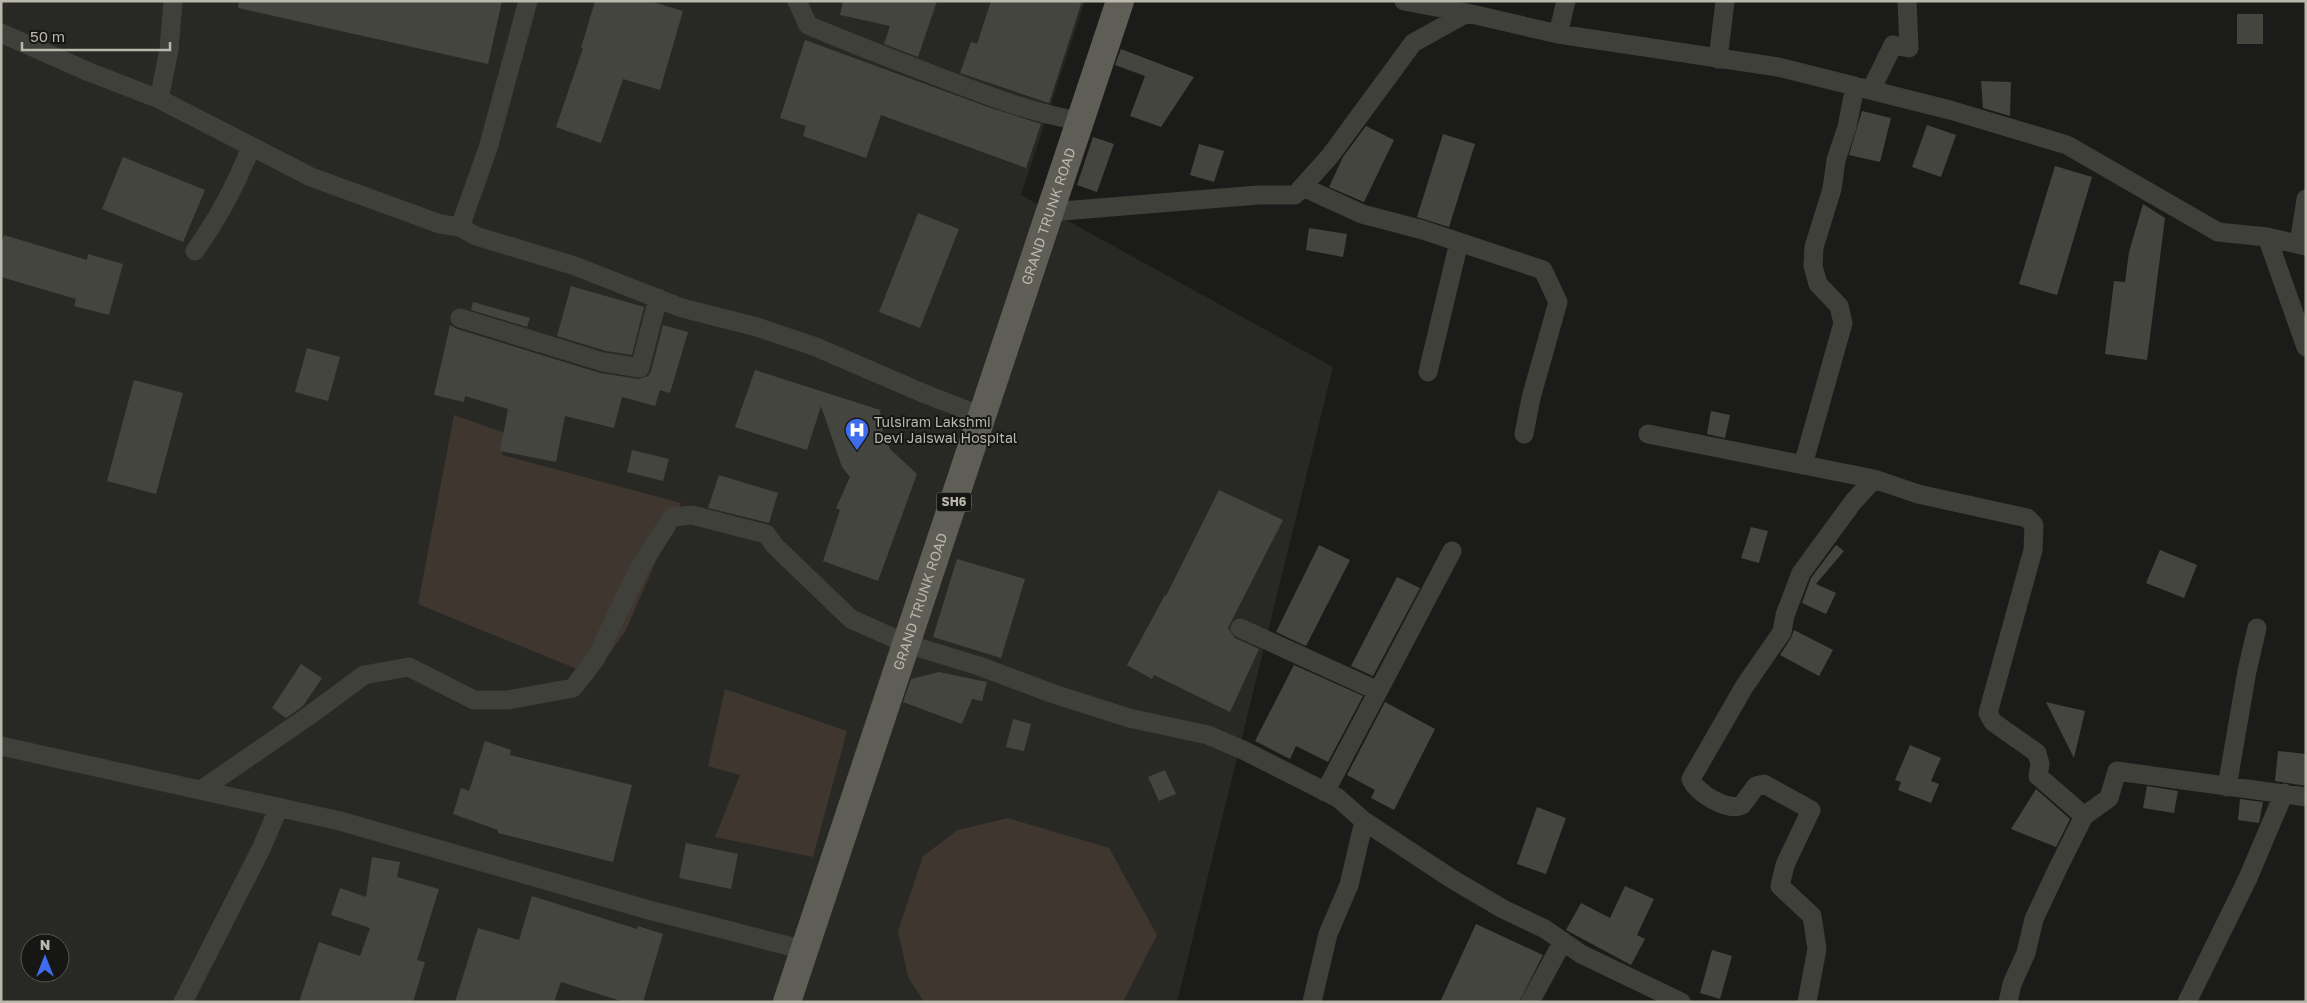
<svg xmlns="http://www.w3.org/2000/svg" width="2307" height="1003" viewBox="0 0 2307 1003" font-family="'Golos Text',sans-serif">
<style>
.built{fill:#282825;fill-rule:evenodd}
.water{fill:#3f372f}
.building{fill:#454540}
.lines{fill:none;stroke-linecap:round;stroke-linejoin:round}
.minor{stroke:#40403a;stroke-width:19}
.primary{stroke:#5f5e56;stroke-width:28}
.labels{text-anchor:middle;stroke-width:4;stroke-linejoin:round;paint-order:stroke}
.shield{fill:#161614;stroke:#89877e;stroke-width:1}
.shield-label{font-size:12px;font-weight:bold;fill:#bab7ac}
.street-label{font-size:14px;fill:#bab7ac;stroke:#161614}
.poi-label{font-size:14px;fill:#bab7ac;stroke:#161614;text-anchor:start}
</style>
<rect width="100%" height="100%" fill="#1b1b19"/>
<path class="built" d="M 1,1 L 1085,1 L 1021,195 L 1333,367 L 1177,1002 L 1,1002 ZM 30,943 L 60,943 L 60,973 L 30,973 Z"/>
<path class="water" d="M 454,415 L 505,433 L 502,455 L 681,503 L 626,630 L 594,676 L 418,604 Z
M 725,689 L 847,731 L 813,857 L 715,837 L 740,775 L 708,766 Z
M 1008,818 L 1109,848 L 1157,935 L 1123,1002 L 924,1002 L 908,977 L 898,931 L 923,856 L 958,830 Z"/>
<path class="building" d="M 239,1 L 502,1 L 488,64 L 238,8 Z
M 595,1 L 649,1 L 683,11 L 660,90 L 623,79 L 601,143 L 556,127 L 583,48 L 581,48 Z
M 843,1 L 937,1 L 918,57 L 884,44 L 890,26 L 840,15 Z
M 991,1 L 1082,1 L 1049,103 L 960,73 L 971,42 L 977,44 Z
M 2237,14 L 2263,14 L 2263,44 L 2237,44 Z
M 805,40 L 988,107 L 1041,124 L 1026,168 L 881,115 L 866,158 L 803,136 L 806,126 L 780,118 Z
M 1121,49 L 1194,77 L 1161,127 L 1130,116 L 1145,76 L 1115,65 Z
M 1981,81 L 2011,82 L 2010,116 L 1983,108 Z
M 1862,111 L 1891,118 L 1880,162 L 1849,155 Z
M 1927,125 L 1956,135 L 1941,177 L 1912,167 Z
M 1366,126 L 1394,140 L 1364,202 L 1329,187 L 1343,157 Z
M 1443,134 L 1475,144 L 1449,227 L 1417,217 Z
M 1093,137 L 1114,144 L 1097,192 L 1077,185 Z
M 1199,144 L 1224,151 L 1214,182 L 1190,175 Z
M 123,157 L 205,190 L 183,242 L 102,209 Z
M 2055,166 L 2092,177 L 2057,295 L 2019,284 Z
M 2143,204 L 2165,218 L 2147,360 L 2105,354 L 2114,281 L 2125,282 L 2129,252 Z
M 918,213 L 959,229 L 920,328 L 879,312 Z
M 1309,228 L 1347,234 L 1343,257 L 1306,250 Z
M 4,235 L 87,260 L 88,254 L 123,264 L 109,315 L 74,306 L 76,299 L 1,277 L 1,245 Z
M 571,286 L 644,307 L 632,355 L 606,351 L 557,336 Z
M 473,302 L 530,318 L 527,327 L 471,310 Z
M 450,325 L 457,329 L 600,373 L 639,379 L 648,376 L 651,371 L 663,325 L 688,332 L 670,393 L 660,390 L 655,406 L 622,397 L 614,428 L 565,416 L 556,462 L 500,451 L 508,409 L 465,396 L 464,402 L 434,395 Z
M 307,348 L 340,357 L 328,401 L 295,392 Z
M 755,370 L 880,410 L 883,434 L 890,449 L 917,474 L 878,581 L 823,561 L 840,510 L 836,508 L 850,477 L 842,467 L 821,406 L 807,450 L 735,427 Z
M 134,380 L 183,393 L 156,494 L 107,481 Z
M 1711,411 L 1730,415 L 1725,438 L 1707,434 Z
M 632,450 L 669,459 L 663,481 L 627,472 Z
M 719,475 L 778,493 L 769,523 L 708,508 Z
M 1219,490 L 1283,520 L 1228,628 L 1235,638 L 1259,649 L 1230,712 L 1154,675 L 1152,679 L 1127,665 L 1165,595 L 1166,596 Z
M 1751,527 L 1768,531 L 1759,563 L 1741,558 Z
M 1319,545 L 1350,560 L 1306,646 L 1276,632 Z
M 1836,545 L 1844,551 L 1816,584 L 1836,593 L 1826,614 L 1802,603 L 1811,578 Z
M 2160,550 L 2197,565 L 2184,598 L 2146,583 Z
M 957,559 L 1025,579 L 1001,658 L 933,637 Z
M 1397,577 L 1420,588 L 1373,676 L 1351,666 Z
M 1794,630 L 1833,650 L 1819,676 L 1780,655 L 1791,638 Z
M 301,664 L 322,678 L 303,706 L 286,718 L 272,708 Z
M 1294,665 L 1363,696 L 1328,762 L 1296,746 L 1290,759 L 1255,741 Z
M 939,672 L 987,682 L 982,701 L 972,699 L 962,724 L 903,702 L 911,679 Z
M 1385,702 L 1435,729 L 1394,810 L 1371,798 L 1375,790 L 1347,775 Z
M 2046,702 L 2085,711 L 2074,758 Z
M 1013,719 L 1031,724 L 1024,751 L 1006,747 Z
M 485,741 L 511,750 L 510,755 L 632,785 L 613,862 L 498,833 L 498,830 L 453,814 L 461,788 L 469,791 Z
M 1910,745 L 1941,758 L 1931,781 L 1939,784 L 1931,803 L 1898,790 L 1901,782 L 1895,780 Z
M 2278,751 L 2306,754 L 2306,786 L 2275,781 Z
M 1165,770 L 1176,794 L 1159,801 L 1148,777 Z
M 2147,786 L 2178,791 L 2174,813 L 2143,808 Z
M 2036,789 L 2070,819 L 2056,847 L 2011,829 Z
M 2240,799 L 2263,802 L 2259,823 L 2238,820 Z
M 1537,807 L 1566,818 L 1546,874 L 1517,864 Z
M 686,843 L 738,854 L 731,889 L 679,878 Z
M 372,857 L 400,862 L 397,877 L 439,889 L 417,960 L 425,962 L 413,1002 L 299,1002 L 319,942 L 360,956 L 370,928 L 331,915 L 340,888 L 366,897 Z
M 1625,886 L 1654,899 L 1637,935 L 1645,939 L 1631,965 L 1566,930 L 1581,903 L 1610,918 Z
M 532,896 L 637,929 L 638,926 L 663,934 L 643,1002 L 624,1002 L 561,982 L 554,1002 L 455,1002 L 478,928 L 519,940 Z
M 1476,924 L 1543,955 L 1519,1002 L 1440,1002 Z
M 1712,950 L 1732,956 L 1720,999 L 1700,993 Z"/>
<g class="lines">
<path class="minor" d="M 797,1 L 808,25 C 852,44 895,60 939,77 C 986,95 1031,113 1080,121
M 1404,1 L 1467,13
M 1,33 L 89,72 L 159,99 L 311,177 L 440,224 L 460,227 L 476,236 L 575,266 L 682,308 L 757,327 L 816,347 L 925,394 L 982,416
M 1558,34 L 1566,1
M 1718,59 L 1725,1
M 1871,90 L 1893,45 L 1909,48 L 1907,1
M 159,99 L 169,50 L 173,1
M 1303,187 L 1362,214 L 1423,230 L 1543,270 L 1558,302 L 1531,398 L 1524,434
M 1050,212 L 1258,195 L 1295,195 L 1330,156 L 1413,43 L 1467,13 L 1558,34 L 1778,67 L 1950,110 L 2067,145 L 2218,232 L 2267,237 L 2306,246
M 460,227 L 488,148 L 528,1
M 2267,237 L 2306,347
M 2299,244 L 2306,199
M 195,251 C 217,220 237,183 251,147
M 460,318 L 603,362 L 640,368 L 658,298
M 1428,372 L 1459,242
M 1648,434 L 1874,479 L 1918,494 L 2027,518 L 2034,525 L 2033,550 L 1988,713 L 1993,722 L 2037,753 L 2040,764 L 2038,776 L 2084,816
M 1803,465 L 1843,323 L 1839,306 L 1818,284 L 1813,266 L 1814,247 L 1832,189 L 1836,160 L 1847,127 L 1855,86
M 1240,628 L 1378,691
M 1,746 L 340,821 L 649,910 L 804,950
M 2227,787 L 2247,671 L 2257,628
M 201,790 L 310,715 L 364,675 L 409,667 L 474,700 L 508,700 L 573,688 L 596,658 L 639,569 L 672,517 L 692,515 L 766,534 L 776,547 L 851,619 L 907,644 L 979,666 L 1051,693 L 1129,718 L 1208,735 L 1243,750 L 1338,798 L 1364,821 L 1452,879 L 1503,909 L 1545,929 L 1581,954 L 1681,1002
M 1325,792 L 1452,551
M 183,1002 L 261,849 L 279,807
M 1312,1002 L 1328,934 L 1349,885 L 1364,821
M 1530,1002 L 1563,941
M 1807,1002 L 1817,949 L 1812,916 L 1780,886 L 1785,865 L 1811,810 L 1764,784 L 1756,786 L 1742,805 C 1728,812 1696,793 1691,779 L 1744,687 L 1782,632 L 1785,615 L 1801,573 L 1853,502 L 1874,479
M 2008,1002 L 2012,984 L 2026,953 L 2034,919 L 2058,868 L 2084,816 L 2109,798 L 2117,771 L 2306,797
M 2187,1002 L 2248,878 L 2284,793"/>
<path class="primary" id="s1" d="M 787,1002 L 1120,1"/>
</g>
<defs>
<symbol id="hospital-pin" viewBox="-11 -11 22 30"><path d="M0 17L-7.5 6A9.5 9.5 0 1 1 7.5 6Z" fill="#3f6ced" stroke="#161614"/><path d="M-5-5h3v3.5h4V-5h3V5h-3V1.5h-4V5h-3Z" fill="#fff"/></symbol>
</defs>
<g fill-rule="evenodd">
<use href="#hospital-pin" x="843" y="416" width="28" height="38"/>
</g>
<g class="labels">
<rect class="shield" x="936.5" y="492.5" width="35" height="19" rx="4"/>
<g class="shield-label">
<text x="954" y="506">SH6</text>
</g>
<g class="street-label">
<text dy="5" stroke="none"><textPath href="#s1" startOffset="828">GRAND TRUNK ROAD</textPath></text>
<text dy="5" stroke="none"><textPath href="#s1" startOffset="422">GRAND TRUNK ROAD</textPath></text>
</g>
<g class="poi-label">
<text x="874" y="427">Tulsiram Lakshmi<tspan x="874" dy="16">Devi Jaiswal Hospital</tspan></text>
</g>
</g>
<rect width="2307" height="1003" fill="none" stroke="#bab7ac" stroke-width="5"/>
<g transform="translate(45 958)"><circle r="24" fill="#161614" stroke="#585651"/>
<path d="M0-4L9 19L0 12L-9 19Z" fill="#3f6ced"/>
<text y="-8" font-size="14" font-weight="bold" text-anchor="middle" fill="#bab7ac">N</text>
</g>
<path d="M22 42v8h148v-8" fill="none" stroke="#bab7ac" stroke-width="2.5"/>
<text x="30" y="42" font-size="15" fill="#bab7ac" stroke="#161614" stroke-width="4" paint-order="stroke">50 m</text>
</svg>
